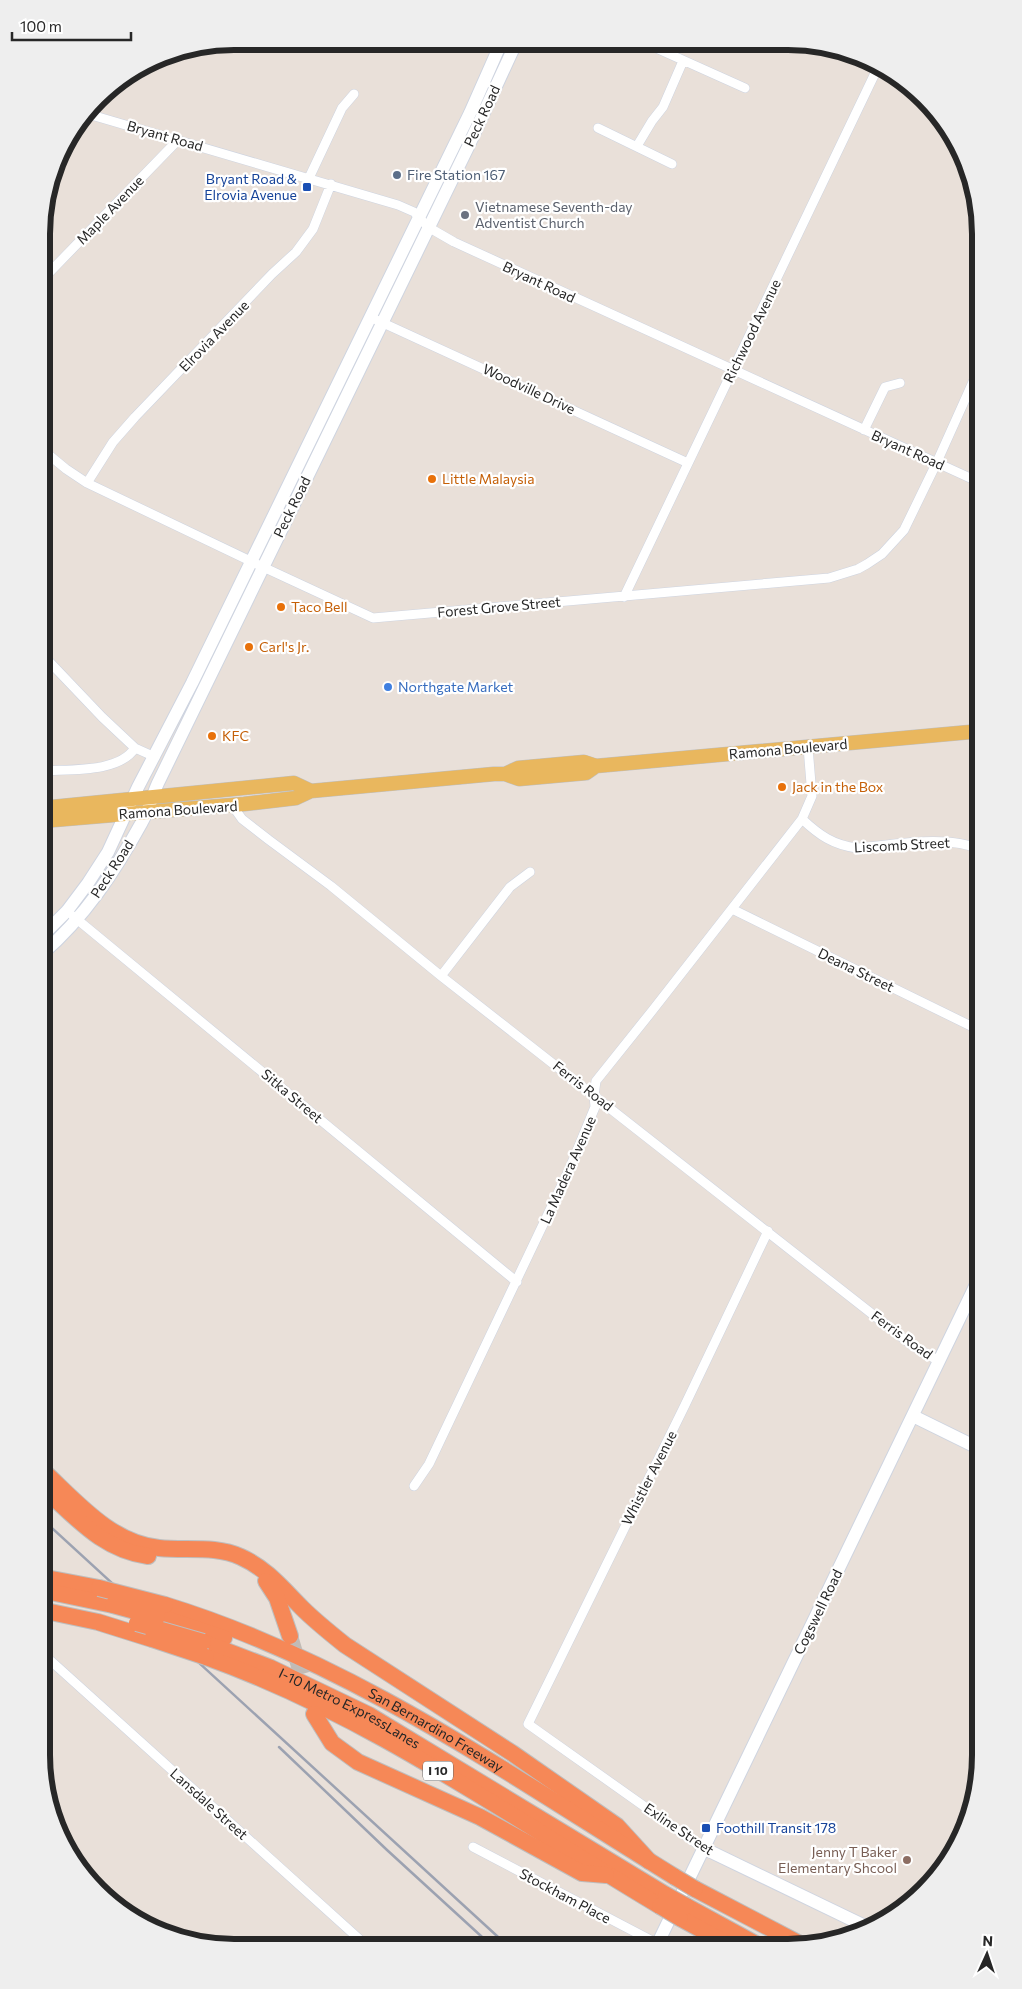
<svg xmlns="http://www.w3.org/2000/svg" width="1022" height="1989" viewBox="0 0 1022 1989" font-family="Commissioner,sans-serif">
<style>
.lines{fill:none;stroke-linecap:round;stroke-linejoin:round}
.highway-tunnel{stroke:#c2bbb5;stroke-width:16;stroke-dasharray:16 8;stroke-linecap:butt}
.street-casing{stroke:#ced4e0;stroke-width:10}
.secondary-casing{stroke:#ced4e0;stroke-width:14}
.primary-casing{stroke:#bebebe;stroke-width:15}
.highway-casing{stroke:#bebebe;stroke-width:18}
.street{stroke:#fff;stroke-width:9}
.secondary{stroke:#fff;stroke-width:12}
.primary{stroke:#e9b75e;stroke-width:14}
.highway{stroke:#f68857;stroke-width:16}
.rail{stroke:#9ca2b1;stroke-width:2.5}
.highway-bridge-casing{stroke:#bebebe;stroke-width:18;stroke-linecap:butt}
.highway-bridge{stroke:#f68857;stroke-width:16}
.service-dot{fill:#5c6f8a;stroke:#fff;stroke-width:2}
.transit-dot{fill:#1a4fb4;stroke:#fff;stroke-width:2}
.worship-dot{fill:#6b7280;stroke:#fff;stroke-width:2}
.food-dot{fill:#e8710a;stroke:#fff;stroke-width:2}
.shop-dot{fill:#3f7fe0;stroke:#fff;stroke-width:2}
.education-dot{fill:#8d6e63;stroke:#fff;stroke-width:2}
.labels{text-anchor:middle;stroke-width:4.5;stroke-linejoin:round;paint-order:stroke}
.shield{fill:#fff;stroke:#686868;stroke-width:1}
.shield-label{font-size:12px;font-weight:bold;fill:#272727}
.street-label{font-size:14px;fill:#272727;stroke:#fff}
.service-label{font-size:14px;fill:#4e5e75;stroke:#fff;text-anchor:start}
.transit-label{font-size:14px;fill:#164399;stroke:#fff;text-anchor:end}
.worship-label{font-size:14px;fill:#5b616d;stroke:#fff;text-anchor:start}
.food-label{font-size:14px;fill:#c56008;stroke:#fff;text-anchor:start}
.shop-label{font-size:14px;fill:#366cbe;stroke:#fff;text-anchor:start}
.education-label{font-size:14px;fill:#785e54;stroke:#fff;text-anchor:end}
.rim{fill:none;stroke:#272727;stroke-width:6}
</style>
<rect width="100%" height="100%" fill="#e9e0d9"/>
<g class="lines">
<path class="highway-tunnel" d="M 290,1636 L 307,1693"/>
<defs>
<path id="street" d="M 647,44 L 745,88
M 88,114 L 398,205 L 414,212 L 428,227 L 454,242 L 981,483
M 598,128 L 672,164
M 637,146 L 652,121 L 663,107 L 683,61
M 309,178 L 342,108 L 354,94
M 43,279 L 178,140
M 370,317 L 688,463
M 864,430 L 885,387 L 900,383
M 43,450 L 66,469 L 87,483 L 263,567 L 373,618 L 829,578 L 858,569 L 867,564 L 882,554 L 904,530 L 937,462 L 981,364
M 87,483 L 113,442 L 135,417 L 272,274 L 296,252 L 313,229 L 331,184
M 624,597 L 879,65
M 42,654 L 102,717 L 135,748 L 155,757
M 42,771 C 70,769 119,773 135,748
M 232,805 L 242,819 L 269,840 L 331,886 L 441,976 L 913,1346 L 939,1361
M 802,819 C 819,835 833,845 857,848 C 893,845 948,834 981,850
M 732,909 L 981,1031
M 73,916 L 517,1282
M 441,976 L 510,887 L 530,872
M 414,1486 L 429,1464 L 569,1170 L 595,1107 L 594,1095 L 596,1081 L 652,1011 L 802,819 L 812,796 L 808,747
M 51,1661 L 368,1947
M 473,1847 L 658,1944
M 703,1848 L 528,1724 L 685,1405 L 768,1231"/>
<path id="secondary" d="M 42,936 L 67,911 L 88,883 L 108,852 L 138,787 L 192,683 L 470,113 L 501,43
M 42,954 C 85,917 115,871 142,822 C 149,810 152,796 158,783 L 468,147 L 516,43
M 913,1416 L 980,1449
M 703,1848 L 869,1928
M 656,1947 L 980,1276"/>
<path id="primary" d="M 505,774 L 518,768 L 584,762 L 596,766 L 981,731
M 42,808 L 294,783 L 311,791
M 42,821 L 244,804 L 296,798 L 311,791 L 494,774 L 505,774 L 519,779 L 586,773 L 596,766"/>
<g id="highway">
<path d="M 42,1470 C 76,1501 110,1543 159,1548 C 186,1551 215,1545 241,1557 C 266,1568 283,1589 302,1608 C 315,1621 330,1633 345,1645 L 512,1753 L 617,1826 L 649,1861"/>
<path d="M 42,1487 C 75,1516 102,1550 148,1556"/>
<path d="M 41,1577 L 99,1588"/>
<path d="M 266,1581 L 277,1598 L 290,1636"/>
<path d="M 41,1590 L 113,1605"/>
<path id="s1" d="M 165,1605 C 351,1662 511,1776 675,1877"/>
<path d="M 41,1610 L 98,1622 L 152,1639"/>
<path d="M 164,1618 L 224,1638"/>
<path id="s2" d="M 203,1642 L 271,1668 L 369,1715 L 666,1895"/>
<path d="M 206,1657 C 369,1715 512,1818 660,1906"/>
<path d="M 314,1714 L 332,1743 L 358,1762 L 480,1817 L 582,1873 L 606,1875"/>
<path d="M 695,1889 L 802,1945"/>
<path d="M 686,1906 L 763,1948"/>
<path d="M 680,1918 L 735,1948"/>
</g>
</defs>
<use href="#street" class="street-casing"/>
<use href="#secondary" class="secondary-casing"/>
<use href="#primary" class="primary-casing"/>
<use href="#highway" class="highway-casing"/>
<use href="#street" class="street"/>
<use href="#secondary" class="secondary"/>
<use href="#primary" class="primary"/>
<use href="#highway" class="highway"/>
<path class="rail" d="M 41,1518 L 509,1947
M 279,1747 L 387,1850 L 493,1947"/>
<defs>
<path id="highway-bridge" d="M 99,1588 L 165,1605
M 113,1605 L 157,1617
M 137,1623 L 203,1642
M 152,1639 L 206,1657
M 675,1877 L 695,1889
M 666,1895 L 686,1906
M 660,1906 L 680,1918"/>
</defs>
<use href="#highway-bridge" class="highway-bridge-casing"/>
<use href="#highway-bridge" class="highway-bridge"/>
</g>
<circle class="service-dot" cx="397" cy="175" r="5"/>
<g class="transit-dot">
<rect x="302" y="182" width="10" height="10" rx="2.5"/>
<rect x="701" y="1823" width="10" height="10" rx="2.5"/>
</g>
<circle class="worship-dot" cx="465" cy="215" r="5"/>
<g class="food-dot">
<circle cx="432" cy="479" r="5"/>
<circle cx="281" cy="607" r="5"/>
<circle cx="249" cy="647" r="5"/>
<circle cx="212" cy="736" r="5"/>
<circle cx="782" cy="787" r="5"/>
</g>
<circle class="shop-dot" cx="388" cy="687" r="5"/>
<circle class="education-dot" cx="907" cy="1860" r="5"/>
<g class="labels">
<rect class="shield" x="423" y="1761.5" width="30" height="19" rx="4"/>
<g class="shield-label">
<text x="438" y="1775">I 10</text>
</g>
<g class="street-label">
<text transform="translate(482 116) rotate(-65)" y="5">Peck Road</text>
<text transform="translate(165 136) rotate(16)" y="5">Bryant Road</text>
<text transform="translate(110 210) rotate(-46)" y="5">Maple Avenue</text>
<text transform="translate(539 282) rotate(25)" y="5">Bryant Road</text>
<text transform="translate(752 331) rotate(-64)" y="5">Richwood Avenue</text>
<text transform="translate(214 336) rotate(-46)" y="5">Elrovia Avenue</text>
<text transform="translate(529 389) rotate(25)" y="5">Woodville Drive</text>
<text transform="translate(908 450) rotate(24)" y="5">Bryant Road</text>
<text transform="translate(292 507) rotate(-64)" y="5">Peck Road</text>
<text transform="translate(499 607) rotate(-5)" y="5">Forest Grove Street</text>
<text transform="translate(788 749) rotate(-5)" y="5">Ramona Boulevard</text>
<text transform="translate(178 810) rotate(-4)" y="5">Ramona Boulevard</text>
<text transform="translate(902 845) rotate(-3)" y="5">Liscomb Street</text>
<text transform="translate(112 869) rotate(-57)" y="5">Peck Road</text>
<text transform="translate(856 970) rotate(26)" y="5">Deana Street</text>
<text transform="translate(583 1086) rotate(38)" y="5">Ferris Road</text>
<text transform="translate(292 1096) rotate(40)" y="5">Sitka Street</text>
<text transform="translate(568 1170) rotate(-66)" y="5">La Madera Avenue</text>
<text transform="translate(902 1335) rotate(36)" y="5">Ferris Road</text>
<text transform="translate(649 1478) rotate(-63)" y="5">Whistler Avenue</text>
<text transform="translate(818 1612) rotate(-64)" y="5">Cogswell Road</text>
<text dy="5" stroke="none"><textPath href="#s2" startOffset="161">I-10 Metro ExpressLanes</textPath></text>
<text dy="5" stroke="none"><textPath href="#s1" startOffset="299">San Bernardino Freeway</textPath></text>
<text transform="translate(209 1804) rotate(42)" y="5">Lansdale Street</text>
<text transform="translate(679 1829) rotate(34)" y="5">Exline Street</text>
<text transform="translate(565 1896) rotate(28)" y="5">Stockham Place</text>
</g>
<g class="service-label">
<text x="407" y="180">Fire Station 167</text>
</g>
<g class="transit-label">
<text x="297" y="184">Bryant Road &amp;<tspan x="297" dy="16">Elrovia Avenue</tspan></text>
<text x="716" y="1833" text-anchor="start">Foothill Transit 178</text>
</g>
<g class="worship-label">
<text x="475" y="212">Vietnamese Seventh-day<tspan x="475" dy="16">Adventist Church</tspan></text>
</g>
<g class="food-label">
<text x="442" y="484">Little Malaysia</text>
<text x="291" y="612">Taco Bell</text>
<text x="259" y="652">Carl's Jr.</text>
<text x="222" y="741">KFC</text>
<text x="792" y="792">Jack in the Box</text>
</g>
<g class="shop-label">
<text x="398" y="692">Northgate Market</text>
</g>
<g class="education-label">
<text x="897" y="1857">Jenny T Baker<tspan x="897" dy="16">Elementary Shcool</tspan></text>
</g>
</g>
<path d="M0 0H1022V1989H0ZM234 50H788A184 184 0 0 1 972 234V1755A184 184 0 0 1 788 1939H234A184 184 0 0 1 50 1755V234A184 184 0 0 1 234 50Z" fill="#eee" fill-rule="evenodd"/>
<path class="rim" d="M234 50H788A184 184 0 0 1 972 234V1755A184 184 0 0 1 788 1939H234A184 184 0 0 1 50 1755V234A184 184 0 0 1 234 50Z"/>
<g transform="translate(987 1954) rotate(3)" stroke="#ffffff" stroke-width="4" paint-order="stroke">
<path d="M0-4L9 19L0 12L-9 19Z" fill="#272727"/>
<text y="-8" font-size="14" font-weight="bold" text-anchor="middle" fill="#272727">N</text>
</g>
<path d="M12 32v8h119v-8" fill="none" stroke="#272727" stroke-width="2.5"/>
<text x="20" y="32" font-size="15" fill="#272727" stroke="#ffffff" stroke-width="4" paint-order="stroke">100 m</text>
</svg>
